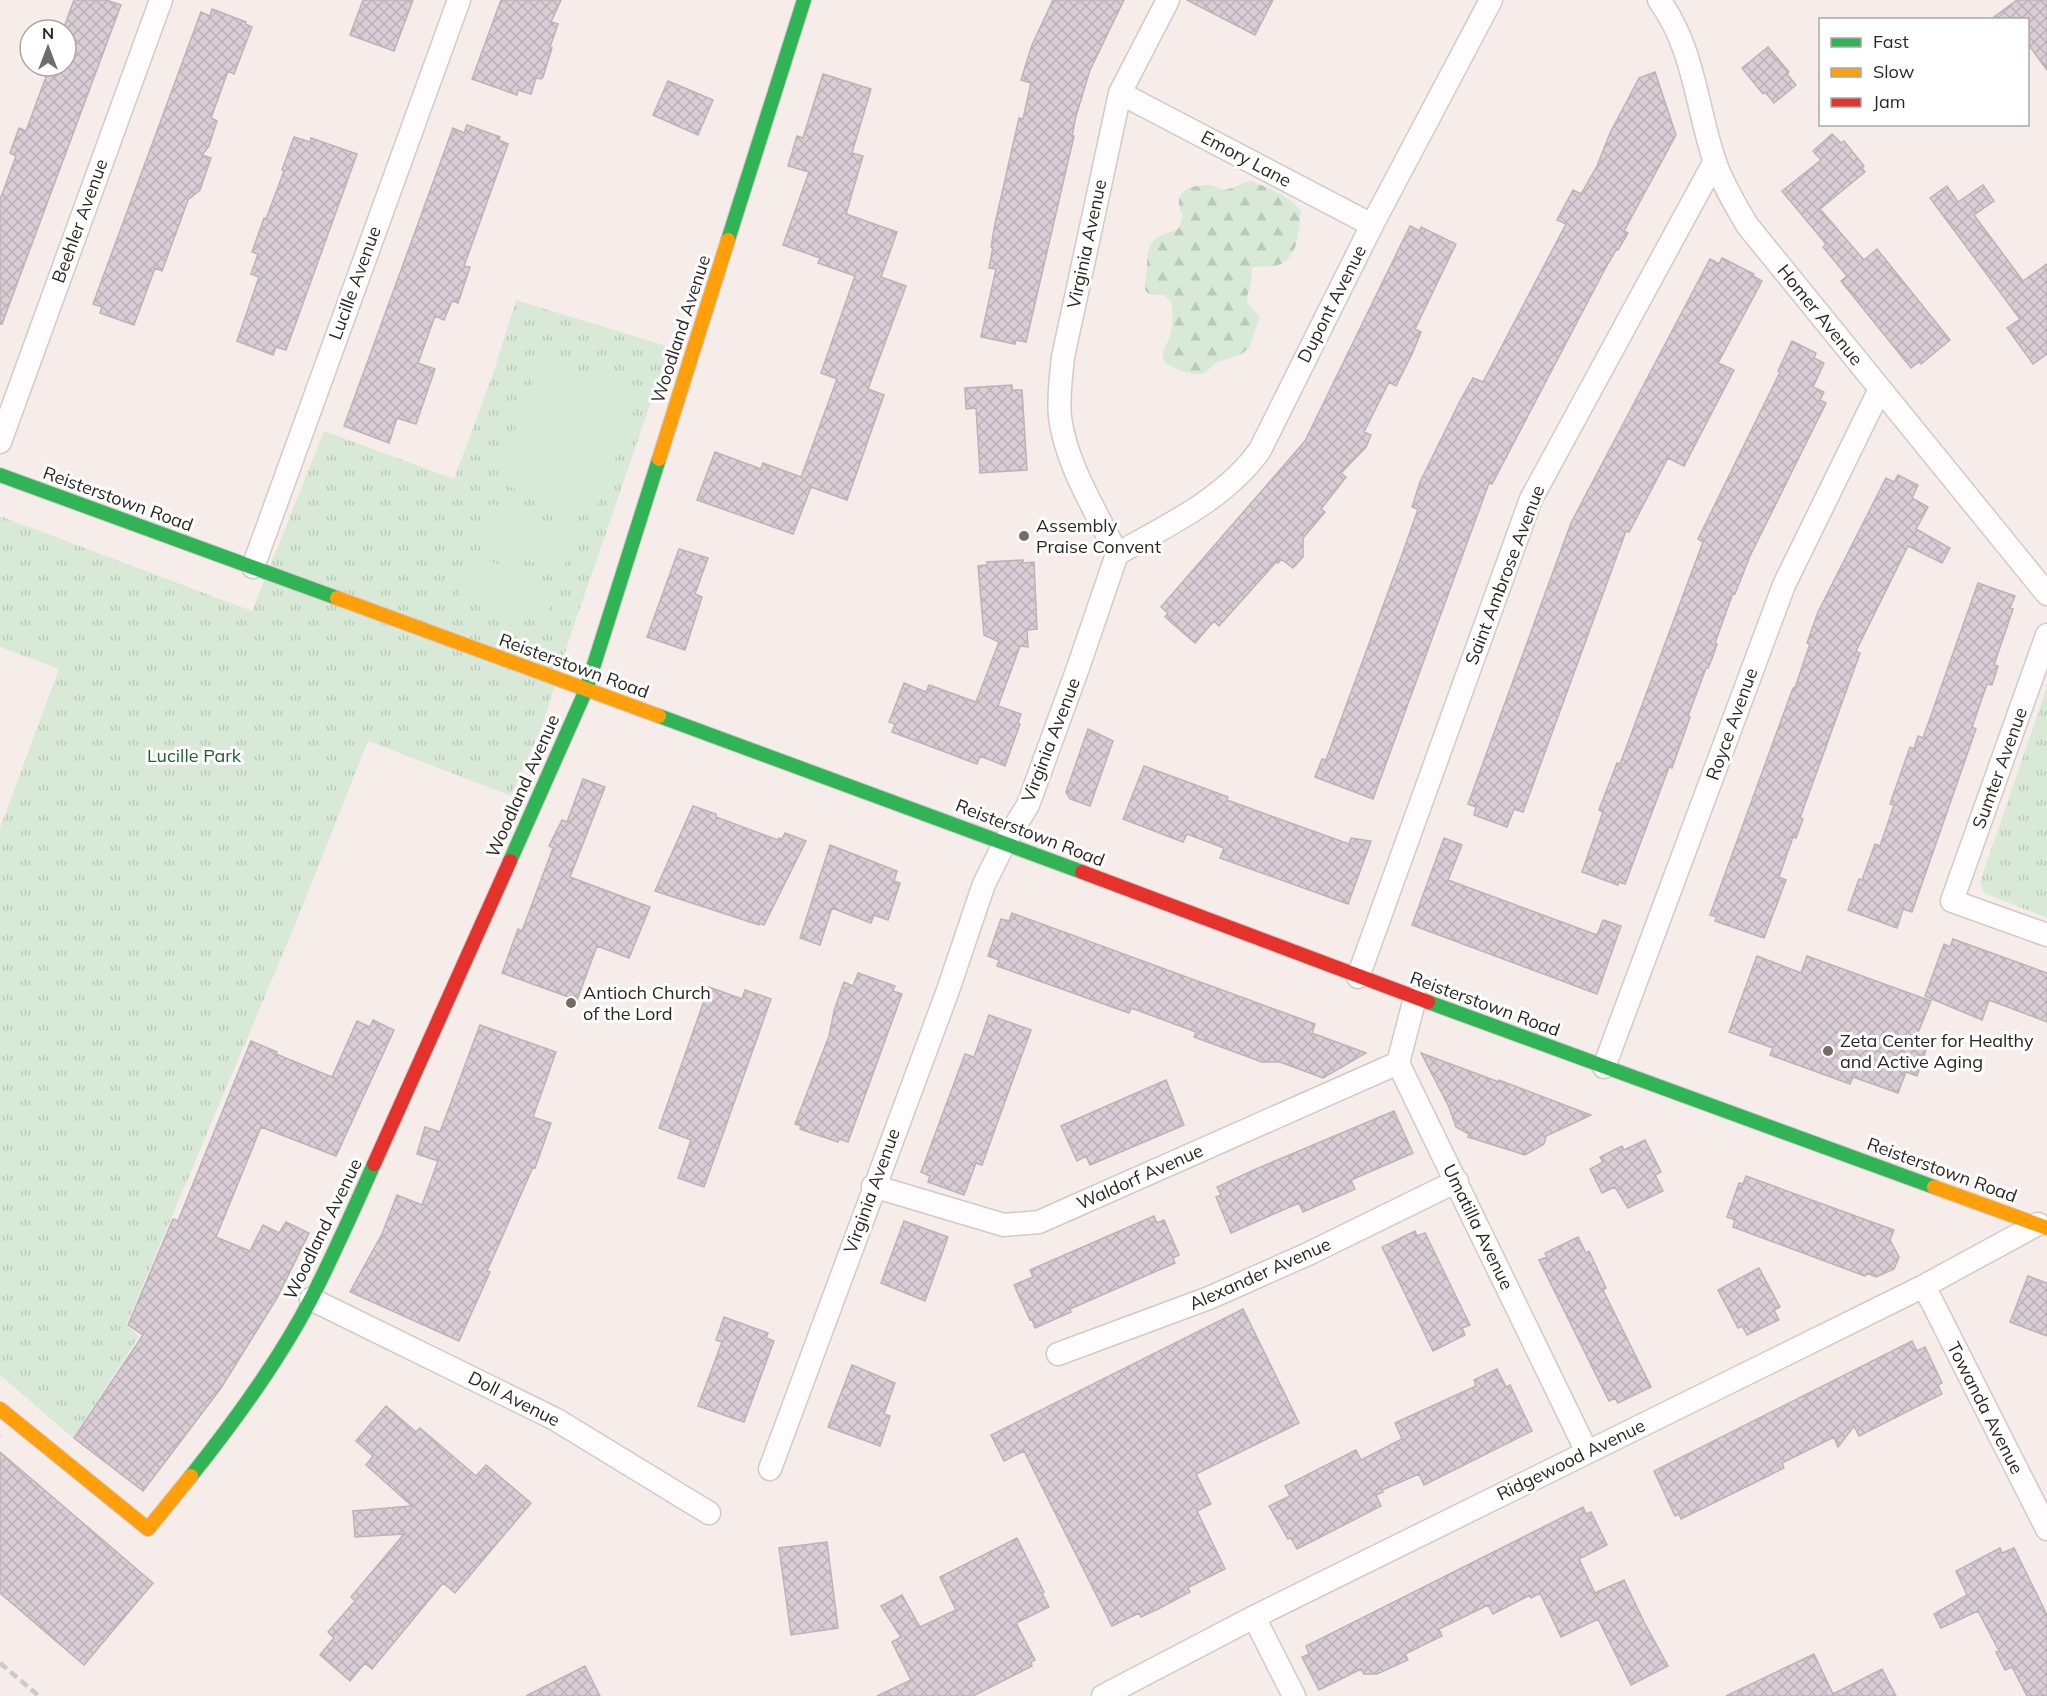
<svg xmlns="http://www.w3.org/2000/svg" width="2047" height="1696" viewBox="0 0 2047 1696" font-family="Mulish,sans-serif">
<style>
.forest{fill:url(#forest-firs)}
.park{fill:url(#park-tufts)}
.pitch{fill:#d8ead7}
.building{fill:url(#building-cross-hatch);stroke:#bab4b5;stroke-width:1.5}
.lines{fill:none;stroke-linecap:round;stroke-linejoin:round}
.street-casing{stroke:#d1cac8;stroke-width:25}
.fast-casing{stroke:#d1cac8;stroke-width:16}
.slow-casing{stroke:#d1cac8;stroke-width:16}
.jam-casing{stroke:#d1cac8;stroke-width:16}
.street{stroke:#fefcfc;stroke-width:22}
.fast{stroke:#30b455;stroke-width:14}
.slow{stroke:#ff9f0a;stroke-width:14}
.jam{stroke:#e5322d;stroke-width:14}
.rail{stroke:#cccaca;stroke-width:4.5;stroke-dasharray:9 4.5;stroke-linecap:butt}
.poi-dot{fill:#726c69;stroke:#fff;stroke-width:2}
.labels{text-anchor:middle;stroke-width:6;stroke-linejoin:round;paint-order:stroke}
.street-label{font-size:18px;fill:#2b2624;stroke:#fff}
.poi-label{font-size:18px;fill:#2b2624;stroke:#fff;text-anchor:start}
.park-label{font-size:18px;fill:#1c5f32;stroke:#fff}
</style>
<defs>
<pattern id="forest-firs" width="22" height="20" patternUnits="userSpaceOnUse" patternTransform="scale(1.5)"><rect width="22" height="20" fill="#d8ead7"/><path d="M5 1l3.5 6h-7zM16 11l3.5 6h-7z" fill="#bac9b8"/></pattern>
<pattern id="park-tufts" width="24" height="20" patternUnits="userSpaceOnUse" patternTransform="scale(1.5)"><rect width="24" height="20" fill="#d8ead7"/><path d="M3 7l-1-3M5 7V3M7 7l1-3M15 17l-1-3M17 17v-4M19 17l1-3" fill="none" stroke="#bac9b8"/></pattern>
<pattern id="building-cross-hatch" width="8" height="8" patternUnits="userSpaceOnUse" patternTransform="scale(1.5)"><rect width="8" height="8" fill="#dacdd6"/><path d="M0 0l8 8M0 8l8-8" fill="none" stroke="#bbb0b8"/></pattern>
</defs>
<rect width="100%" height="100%" fill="#f6edea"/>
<path class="forest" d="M 1251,181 C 1268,188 1289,195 1301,211 C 1299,229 1299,255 1281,264 C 1273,268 1260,266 1252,267 C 1251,270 1252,274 1252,277 C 1250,300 1238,296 1260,317 L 1249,348 L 1240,355 L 1215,363 L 1204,374 C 1194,375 1186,373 1177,369 C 1151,360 1168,348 1171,331 C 1173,322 1173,311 1171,302 L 1164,295 C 1137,296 1146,286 1147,268 C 1147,259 1147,248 1154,240 C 1159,234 1172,233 1179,228 L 1183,216 C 1174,201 1180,188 1197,186 C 1202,186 1207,184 1211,185 C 1217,186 1218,190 1224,190 C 1234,189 1241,182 1251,181 Z"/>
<path class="park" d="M 516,300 L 670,347 L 570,637 L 542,726 L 511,796 L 368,741 L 295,925 L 126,1325 L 139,1336 L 73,1438 L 0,1375 L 0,828 L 59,669 L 0,647 L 0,516 L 252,611 L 324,431 L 454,479 L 493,374 Z
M 2047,687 L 2047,918 L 1984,893 L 1980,882 Z"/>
<path class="pitch" d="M 543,357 L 640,395 L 592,518 L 495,481 Z
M 492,504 L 576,534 L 562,572 L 478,542 Z
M 472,555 L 556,586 L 543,624 L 458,594 Z"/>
<path class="building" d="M 74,0 L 106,0 L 121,5 L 18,281 L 2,324 L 0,324 L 0,200 L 16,156 L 10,153 L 19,128 L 26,131 L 50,66 L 66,66 L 66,30 L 63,30 Z
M 363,0 L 413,0 L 394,51 L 350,35 Z
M 501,0 L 561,0 L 551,22 L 558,24 L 550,47 L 552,48 L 543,77 L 541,79 L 536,78 L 531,94 L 518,90 L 517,95 L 472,79 Z
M 1053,0 L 1124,0 L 1090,70 L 1076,116 L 1072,136 L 1074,136 L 1026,342 L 1016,340 L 1015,344 L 981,337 L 996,269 L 989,268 L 993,247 L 991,247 L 995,224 L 1019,118 L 1023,119 L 1031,83 L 1021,80 L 1032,45 Z
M 1187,0 L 1273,0 L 1255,35 Z
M 2017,0 L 2047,0 L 2047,70 L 2028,44 L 2028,20 L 1990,20 Z
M 212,9 L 246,22 L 245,24 L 252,27 L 234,74 L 228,71 L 211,118 L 217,121 L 209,146 L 202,155 L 211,158 L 200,190 L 188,200 L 162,271 L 155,268 L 134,325 L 100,313 L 102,307 L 93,304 L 201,12 L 210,16 Z
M 1768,47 L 1789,72 L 1787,74 L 1796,85 L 1774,103 L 1765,92 L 1763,94 L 1742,68 Z
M 1655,72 L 1676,135 L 1624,231 L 1628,233 L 1618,250 L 1616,250 L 1606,267 L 1492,484 L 1489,483 L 1373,799 L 1315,777 L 1322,759 L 1326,760 L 1403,552 L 1418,509 L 1412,507 L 1420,482 L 1460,401 L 1473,378 L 1483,382 L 1566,224 L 1557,220 L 1573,190 L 1581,194 L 1597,166 L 1610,133 L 1639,78 Z
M 823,74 L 871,89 L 852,153 L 863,156 L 846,214 L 897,232 L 881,277 L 906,286 L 868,389 L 884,395 L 847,500 L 811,487 L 793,534 L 697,500 L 715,452 L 761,469 L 763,463 L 801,477 L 837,379 L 821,373 L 855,276 L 818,263 L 820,258 L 783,245 L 809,172 L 788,166 L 797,136 L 803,138 Z
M 668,81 L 713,100 L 698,135 L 653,115 Z
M 467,125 L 500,137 L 499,140 L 508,144 L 464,266 L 470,267 L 458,303 L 452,301 L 444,320 L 435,316 L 418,363 L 435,369 L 416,424 L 397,418 L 389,443 L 344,426 L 453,128 L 464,133 Z
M 1832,134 L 1841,143 L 1844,141 L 1864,166 L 1862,168 L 1865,172 L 1820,209 L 1864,260 L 1877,249 L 1950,340 L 1921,364 L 1919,362 L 1911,368 L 1841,281 L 1847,276 L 1823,247 L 1826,244 L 1782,191 L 1821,160 L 1813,151 Z
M 294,137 L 310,142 L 311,138 L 357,154 L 286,350 L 276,347 L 273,355 L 237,341 L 259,277 L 251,274 L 258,254 L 252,252 L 264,218 L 266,219 L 284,171 L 282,170 Z
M 1983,185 L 1994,201 L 1974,215 L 2023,281 L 2047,264 L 2047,354 L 2033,364 L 2007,328 L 2020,319 L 1930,198 L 1947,186 L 1958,202 Z
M 1410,226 L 1420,231 L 1421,227 L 1456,244 L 1415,329 L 1421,332 L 1412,354 L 1396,386 L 1389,382 L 1364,432 L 1371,435 L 1366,447 L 1341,473 L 1346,477 L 1321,509 L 1325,512 L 1303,538 L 1303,557 L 1293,568 L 1281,559 L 1278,563 L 1277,561 L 1219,626 L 1214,621 L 1195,643 L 1165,617 L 1168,613 L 1161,607 L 1305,441 Z
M 1722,258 L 1754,274 L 1753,276 L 1762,281 L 1718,363 L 1734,370 L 1684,466 L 1668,458 L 1629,532 L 1626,531 L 1523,812 L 1514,809 L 1507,827 L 1474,815 L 1476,807 L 1468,804 L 1571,523 L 1710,259 L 1719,264 Z
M 1792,341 L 1816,353 L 1814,358 L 1824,363 L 1813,387 L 1824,392 L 1820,400 L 1826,403 L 1750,556 L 1735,594 L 1733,593 L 1715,643 L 1717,644 L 1713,656 L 1708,668 L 1706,668 L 1688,716 L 1690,717 L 1672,768 L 1669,767 L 1625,884 L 1619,882 L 1618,885 L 1582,872 L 1603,812 L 1599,810 L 1617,763 L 1620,764 L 1703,542 L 1698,539 L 1780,372 L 1778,371 Z
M 1012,385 L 1012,390 L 1022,390 L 1027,470 L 980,473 L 976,408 L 966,409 L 965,388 Z
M 1898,475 L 1918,485 L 1912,498 L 1928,507 L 1916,529 L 1950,548 L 1942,563 L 1908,546 L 1856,651 L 1860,653 L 1800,818 L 1803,819 L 1796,838 L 1793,837 L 1779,877 L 1786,880 L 1764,938 L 1715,921 L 1717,917 L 1710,915 L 1793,688 L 1795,688 L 1802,667 L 1810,644 L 1807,643 L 1818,612 L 1886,478 L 1894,482 Z
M 679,549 L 708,558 L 695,594 L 702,597 L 685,650 L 647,637 Z
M 1023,560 L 1023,563 L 1034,562 L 1037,629 L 1027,630 L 1028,647 L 1020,646 L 998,706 L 1021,714 L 1018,723 L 1020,724 L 1005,766 L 980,756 L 977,764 L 892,732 L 895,724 L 889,722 L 904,683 L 926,692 L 929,685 L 976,702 L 999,642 L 984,635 L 978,566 L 987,565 L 987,562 Z
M 1978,583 L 2015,596 L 2010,608 L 2013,609 L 1994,665 L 1998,666 L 1992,685 L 1987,684 L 1972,727 L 1976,729 L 1912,912 L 1903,909 L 1897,928 L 1848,910 L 1859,879 L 1862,880 L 1875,844 L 1880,846 L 1894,805 L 1890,804 L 1910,747 L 1914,749 L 1918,736 L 1923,738 Z
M 1088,729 L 1113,741 L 1090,806 L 1070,799 L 1066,792 Z
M 1144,766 L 1228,797 L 1227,800 L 1349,844 L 1351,838 L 1371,841 L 1348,904 L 1220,858 L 1224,848 L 1187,834 L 1183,842 L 1123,819 Z
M 583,779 L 605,787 L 570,877 L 650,907 L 629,958 L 597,946 L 577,1000 L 502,973 L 518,929 L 522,931 L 553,848 L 549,846 L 562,820 L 567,822 Z
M 693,806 L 716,814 L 716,817 L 778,840 L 779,838 L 782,839 L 785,833 L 806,841 L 764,925 L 759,923 L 759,925 L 655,891 Z
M 1444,838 L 1462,845 L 1448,880 L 1597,935 L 1603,920 L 1621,926 L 1597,994 L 1412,925 Z
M 830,845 L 897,871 L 894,881 L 900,883 L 888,920 L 874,915 L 871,923 L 832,908 L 820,945 L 800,938 Z
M 1012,913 L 1315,1024 L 1312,1033 L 1366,1053 L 1323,1078 L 1280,1062 L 1262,1062 L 1194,1037 L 1196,1032 L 1131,1008 L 1129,1013 L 997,966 L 999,960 L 988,956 L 1001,919 L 1009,921 Z
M 1953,939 L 2047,973 L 2047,1022 L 1989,1000 L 1982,1020 L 1925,996 L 1944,944 L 1950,947 Z
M 1757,956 L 1801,973 L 1807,956 L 1931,1001 L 1915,1040 L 1928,1044 L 1917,1076 L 1906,1072 L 1898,1093 L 1853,1077 L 1850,1084 L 1770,1055 L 1773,1048 L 1729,1032 Z
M 858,973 L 895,986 L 893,991 L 902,994 L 848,1142 L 839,1139 L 838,1142 L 800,1129 L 801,1126 L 795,1124 L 829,1036 L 834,1011 L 844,982 L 853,986 Z
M 709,987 L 742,999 L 745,990 L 771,999 L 704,1187 L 678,1178 L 691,1140 L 659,1128 Z
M 989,1015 L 1031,1030 L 982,1165 L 976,1163 L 964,1195 L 928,1182 L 930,1176 L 921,1172 L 965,1054 L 974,1057 Z
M 373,1020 L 394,1030 L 336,1156 L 261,1127 L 216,1237 L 250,1251 L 263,1225 L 279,1233 L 286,1222 L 309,1233 L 277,1298 L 221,1388 L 143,1491 L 74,1438 L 143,1335 L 128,1325 L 173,1219 L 178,1221 L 251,1041 L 277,1052 L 276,1054 L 332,1077 L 357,1021 L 370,1027 Z
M 480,1025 L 556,1052 L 533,1117 L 551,1123 L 535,1168 L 533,1167 L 503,1235 L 487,1271 L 490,1272 L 459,1341 L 350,1292 L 382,1234 L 397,1195 L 422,1205 L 438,1161 L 417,1154 L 425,1127 L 440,1132 Z
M 1421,1053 L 1499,1082 L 1499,1080 L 1591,1115 L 1546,1136 L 1544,1144 L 1525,1155 L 1468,1137 L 1469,1134 L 1456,1127 L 1449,1107 Z
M 1166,1080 L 1184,1125 L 1090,1165 L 1086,1156 L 1077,1161 L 1061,1126 Z
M 1394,1111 L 1413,1153 L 1351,1180 L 1355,1189 L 1303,1212 L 1299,1203 L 1231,1233 L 1216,1197 L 1221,1195 L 1217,1187 L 1256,1169 Z
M 1645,1140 L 1661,1172 L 1655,1175 L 1663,1191 L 1628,1208 L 1615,1187 L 1602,1193 L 1590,1169 L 1603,1162 L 1600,1157 L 1622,1146 L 1624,1150 Z
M 1746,1176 L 1894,1230 L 1890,1240 L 1899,1257 L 1894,1269 L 1876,1277 L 1867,1273 L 1865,1276 L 1733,1227 L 1735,1220 L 1727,1217 L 1739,1183 L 1743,1184 Z
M 1154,1216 L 1157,1223 L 1164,1220 L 1179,1255 L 1173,1258 L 1175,1263 L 1070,1309 L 1071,1312 L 1035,1328 L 1032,1319 L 1030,1320 L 1014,1285 L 1033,1277 L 1030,1270 Z
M 904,1221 L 948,1237 L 925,1301 L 881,1283 Z
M 1415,1231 L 1417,1236 L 1425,1233 L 1470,1325 L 1462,1328 L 1465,1335 L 1433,1351 L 1382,1247 Z
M 1578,1237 L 1586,1253 L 1589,1251 L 1606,1288 L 1603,1290 L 1651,1387 L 1618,1403 L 1615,1398 L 1609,1401 L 1539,1260 L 1547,1257 L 1545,1253 Z
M 1759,1268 L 1780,1307 L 1774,1310 L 1779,1320 L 1747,1335 L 1742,1326 L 1738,1328 L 1718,1290 Z
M 2028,1276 L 2047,1283 L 2047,1336 L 2010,1322 Z
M 1243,1309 L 1299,1423 L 1196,1474 L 1211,1504 L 1197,1511 L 1225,1569 L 1191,1586 L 1188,1588 L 1190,1592 L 1158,1609 L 1141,1617 L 1139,1613 L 1112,1626 L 1024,1451 L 1004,1461 L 991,1435 Z
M 724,1317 L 768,1333 L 766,1338 L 774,1341 L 744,1422 L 698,1406 L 722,1342 L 716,1340 Z
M 1912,1341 L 1917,1351 L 1925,1347 L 1942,1383 L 1938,1385 L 1942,1394 L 1859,1436 L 1854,1426 L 1838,1447 L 1834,1437 L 1782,1463 L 1784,1468 L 1766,1477 L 1681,1519 L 1679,1514 L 1675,1516 L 1654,1471 Z
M 852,1365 L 895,1383 L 884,1414 L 890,1416 L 880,1446 L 828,1427 Z
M 1497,1369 L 1506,1387 L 1510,1385 L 1532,1431 L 1424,1485 L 1419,1474 L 1382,1490 L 1383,1492 L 1376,1495 L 1381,1506 L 1297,1549 L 1291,1538 L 1288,1539 L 1269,1506 L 1290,1496 L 1285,1486 L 1356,1450 L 1361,1460 L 1402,1439 L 1395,1423 L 1476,1386 L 1474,1380 Z
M 386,1406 L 416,1432 L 420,1428 L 476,1476 L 486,1465 L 531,1503 L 455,1593 L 443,1583 L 372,1669 L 365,1663 L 350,1681 L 320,1655 L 334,1638 L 328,1632 L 355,1601 L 351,1597 L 404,1534 L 355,1537 L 353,1511 L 412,1506 L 366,1465 L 373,1456 L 356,1441 Z
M 0,1452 L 153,1583 L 84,1665 L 0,1593 Z
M 1583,1507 L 1586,1514 L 1591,1512 L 1607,1545 L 1579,1559 L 1595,1593 L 1624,1580 L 1644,1622 L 1668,1666 L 1631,1685 L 1598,1619 L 1561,1637 L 1540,1593 L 1531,1598 L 1530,1595 L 1493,1614 L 1488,1605 L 1439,1629 L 1442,1636 L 1405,1654 L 1408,1660 L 1377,1674 L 1364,1674 L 1361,1669 L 1319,1690 L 1302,1657 L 1309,1654 L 1306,1646 Z
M 1017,1538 L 1044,1592 L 1042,1593 L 1049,1607 L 1016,1623 L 1035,1660 L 1031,1662 L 1032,1666 L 973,1696 L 877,1696 L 911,1680 L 892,1642 L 901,1637 L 881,1606 L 902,1595 L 920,1627 L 956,1610 L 940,1577 Z
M 827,1542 L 838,1628 L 791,1635 L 779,1548 Z
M 2000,1548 L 2002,1553 L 2014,1548 L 2047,1615 L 2047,1696 L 2027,1696 L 2012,1667 L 2005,1670 L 1996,1652 L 1999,1651 L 1978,1611 L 1941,1628 L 1934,1614 L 1967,1595 L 1956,1571 Z
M 1814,1654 L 1833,1694 L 1882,1669 L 1896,1696 L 1726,1696 Z
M 585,1666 L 600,1696 L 526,1696 Z"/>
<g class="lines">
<defs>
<path id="street" d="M 1659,0 C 1695,50 1696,107 1715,162 C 1723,185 1735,204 1747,225 L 2047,594
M 1120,93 L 1372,225
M 0,442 L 161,0
M 1117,554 C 1168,525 1225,499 1260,450 L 1372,225 L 1491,0
M 253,567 L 459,0
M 2047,635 L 1952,901 L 2047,935
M 1358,977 L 1531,499 L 1715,161
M 1415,998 L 1398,1063 L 1587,1452
M 1604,1067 L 1784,585 L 1880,389
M 873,1186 L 1004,1225 L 1039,1222 L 1398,1063
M 1924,1286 L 2047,1529
M 311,1299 L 555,1419 L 709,1513
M 1058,1354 L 1209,1298 L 1308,1254 L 1457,1181
M 770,1469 L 947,993 L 984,884 L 1005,842 L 1028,805 L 1079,665 L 1117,554 C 1096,511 1066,465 1060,417 C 1058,397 1061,377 1063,357 L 1120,93 L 1168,0
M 1254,1617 L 1294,1696
M 1103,1696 L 1254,1617 L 1924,1286 L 2038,1224"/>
<path id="fast" d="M 728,240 L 804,0
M 0,475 L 337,598
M 659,716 L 1082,872
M 510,861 L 586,690 L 659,459
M 1428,1002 L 1934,1187
M 191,1476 C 235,1421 279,1361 312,1297 C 334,1254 354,1209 374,1164"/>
<path id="slow" d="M 659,459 L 728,240
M 337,598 L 659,716
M 1934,1187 L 2047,1228
M 0,1409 L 148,1529 L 191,1476"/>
<path id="jam" d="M 1082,872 L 1428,1002
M 374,1164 L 510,861"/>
</defs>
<use href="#street" class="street-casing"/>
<use href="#fast" class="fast-casing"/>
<use href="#slow" class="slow-casing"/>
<use href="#jam" class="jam-casing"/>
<use href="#street" class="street"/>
<use href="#fast" class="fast"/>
<use href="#slow" class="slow"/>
<use href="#jam" class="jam"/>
<path class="rail" d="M 0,1663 L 39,1696"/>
</g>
<g class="poi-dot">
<circle cx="1024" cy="536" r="6"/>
<circle cx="571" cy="1003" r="6"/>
<circle cx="1828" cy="1051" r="6"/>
</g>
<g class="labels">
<g class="street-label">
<text transform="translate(1246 159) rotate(28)" y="6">Emory Lane</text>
<text transform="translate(80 221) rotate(-70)" y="6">Beehler Avenue</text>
<text transform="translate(1087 244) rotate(-78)" y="6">Virginia Avenue</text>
<text transform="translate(355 283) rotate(-70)" y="6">Lucille Avenue</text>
<text transform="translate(1332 304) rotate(-63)" y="6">Dupont Avenue</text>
<text transform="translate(1820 315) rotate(51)" y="6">Homer Avenue</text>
<text transform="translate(681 329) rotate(-72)" y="6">Woodland Avenue</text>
<text transform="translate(118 499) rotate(20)" y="6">Reisterstown Road</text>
<text transform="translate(1505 575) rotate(-69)" y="6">Saint Ambrose Avenue</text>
<text transform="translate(574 666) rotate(20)" y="6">Reisterstown Road</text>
<text transform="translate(1732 724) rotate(-70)" y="6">Royce Avenue</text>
<text transform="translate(1051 740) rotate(-69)" y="6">Virginia Avenue</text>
<text transform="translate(2000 768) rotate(-70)" y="6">Sumter Avenue</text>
<text transform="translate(523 786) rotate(-66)" y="6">Woodland Avenue</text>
<text transform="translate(1030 833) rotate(21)" y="6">Reisterstown Road</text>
<text transform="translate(1485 1004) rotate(20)" y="6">Reisterstown Road</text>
<text transform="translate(1942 1170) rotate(20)" y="6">Reisterstown Road</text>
<text transform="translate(1140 1177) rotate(-24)" y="6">Waldorf Avenue</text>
<text transform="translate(872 1191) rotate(-70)" y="6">Virginia Avenue</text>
<text transform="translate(1478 1227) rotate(64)" y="6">Umatilla Avenue</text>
<text transform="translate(323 1229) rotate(-64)" y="6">Woodland Avenue</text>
<text transform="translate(1260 1274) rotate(-24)" y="6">Alexander Avenue</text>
<text transform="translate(514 1399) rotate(27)" y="6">Doll Avenue</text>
<text transform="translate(1985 1408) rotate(63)" y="6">Towanda Avenue</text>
<text transform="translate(1571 1460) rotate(-26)" y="6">Ridgewood Avenue</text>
</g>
<g class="poi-label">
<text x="1036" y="532">Assembly<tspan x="1036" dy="21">Praise Convent</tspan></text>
<text x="583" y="999">Antioch Church<tspan x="583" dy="21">of the Lord</tspan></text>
<text x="1840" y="1047">Zeta Center for Healthy<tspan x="1840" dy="21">and Active Aging</tspan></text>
</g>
<g class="park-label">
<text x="194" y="762">Lucille Park</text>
</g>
</g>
<rect x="1819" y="18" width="210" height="108" fill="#ffffff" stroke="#aaa8a7" stroke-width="1.5"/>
<rect x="1831" y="38" width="30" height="9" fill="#30b455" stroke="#aaa8a7" stroke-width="1.5"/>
<text x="1873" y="48" font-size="18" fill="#2b2624">Fast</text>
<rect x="1831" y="68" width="30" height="9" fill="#ff9f0a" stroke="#aaa8a7" stroke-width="1.5"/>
<text x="1873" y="78" font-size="18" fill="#2b2624">Slow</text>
<rect x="1831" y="98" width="30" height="9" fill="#e5322d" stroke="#aaa8a7" stroke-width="1.5"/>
<text x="1873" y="108" font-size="18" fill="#2b2624">Jam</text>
<g transform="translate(48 48)"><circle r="28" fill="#ffffff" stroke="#aaa8a7" stroke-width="1.5"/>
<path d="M0-4.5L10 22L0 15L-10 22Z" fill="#726c69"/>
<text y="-9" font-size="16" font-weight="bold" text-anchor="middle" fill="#2b2624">N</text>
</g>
</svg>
